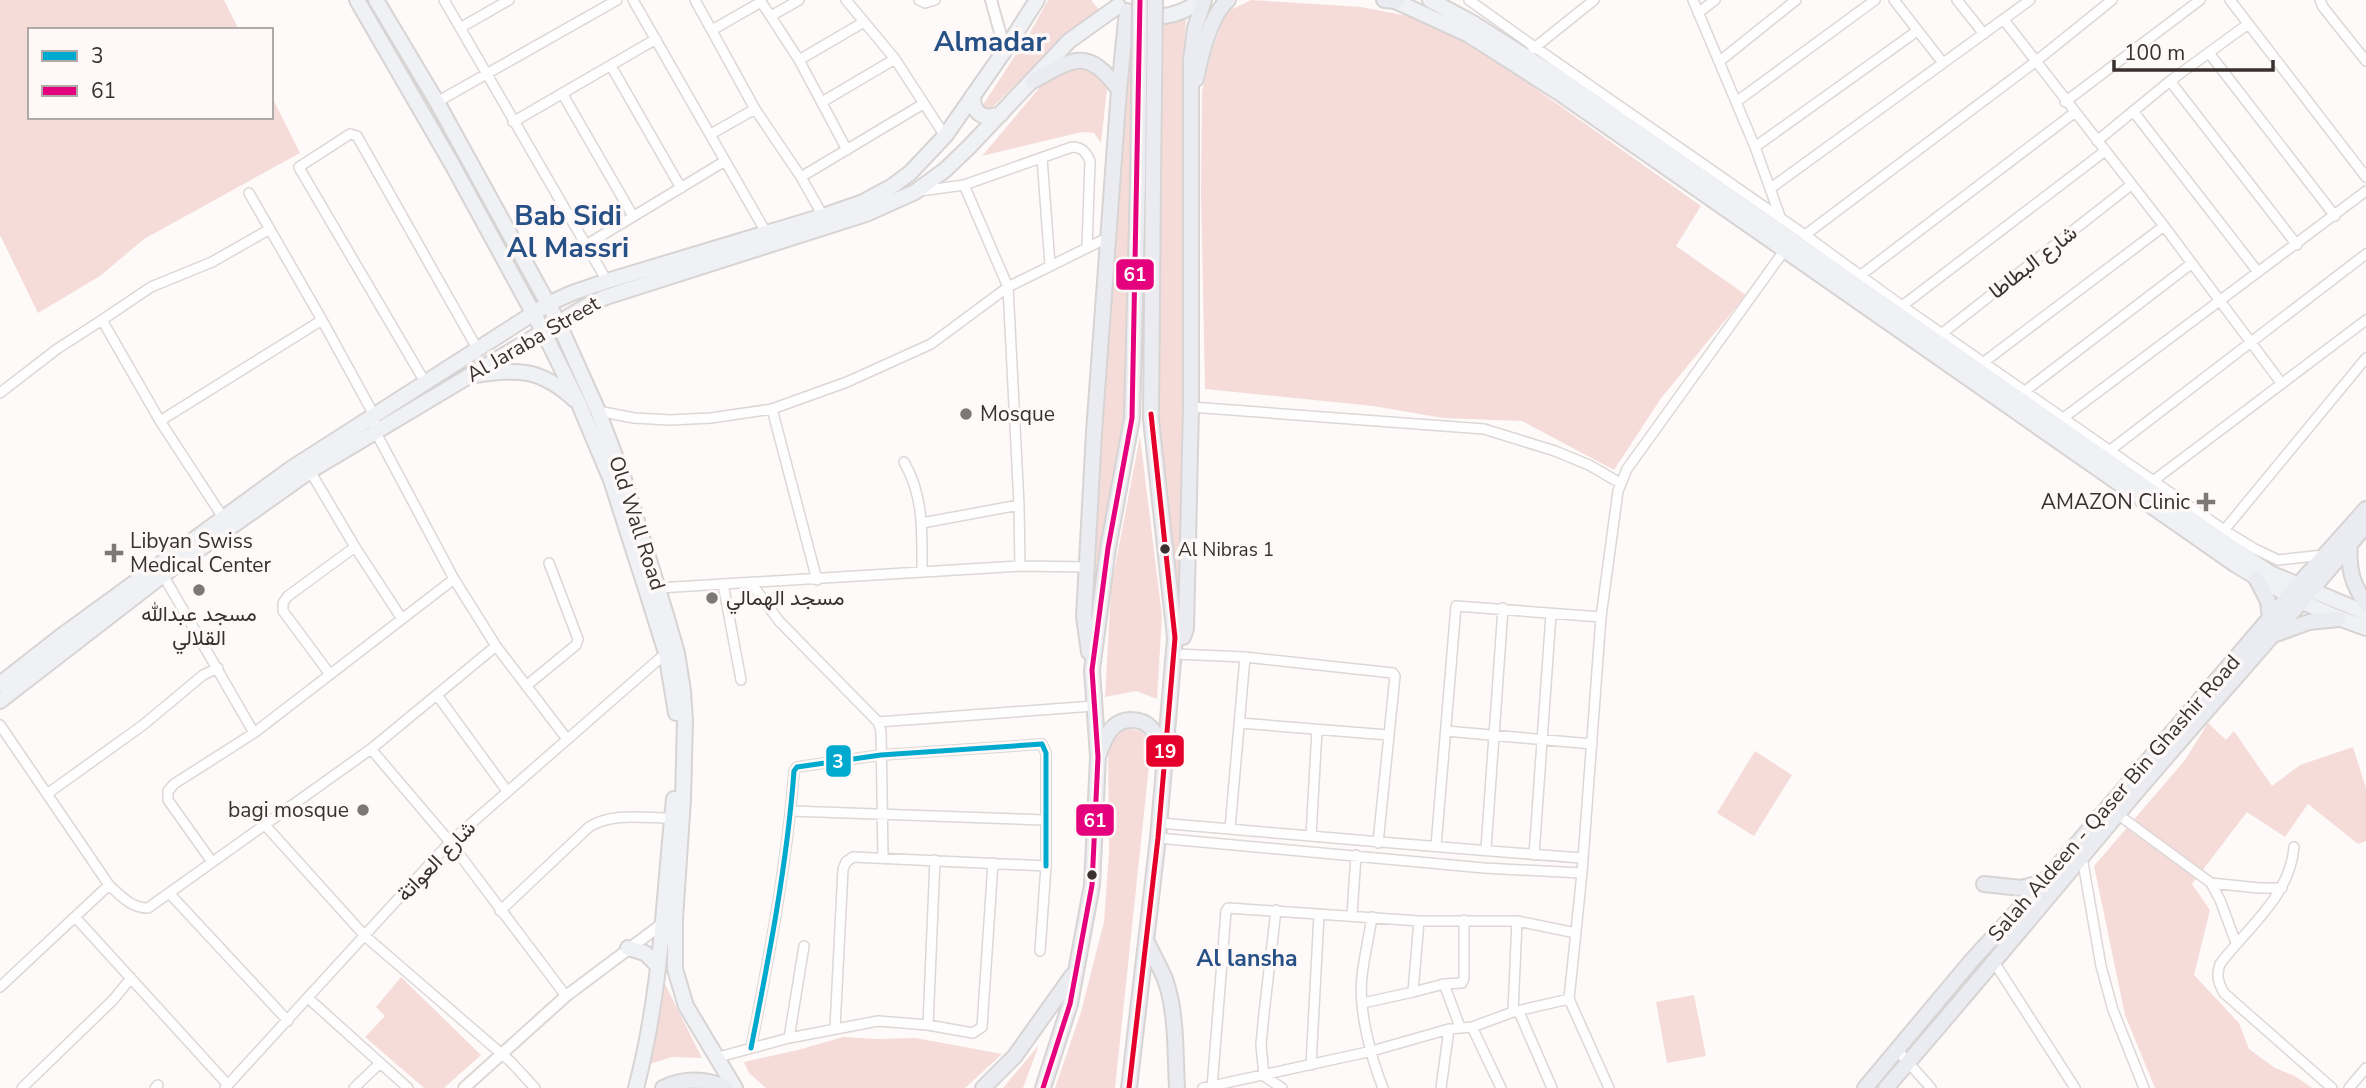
<svg xmlns="http://www.w3.org/2000/svg" width="2366" height="1088" viewBox="0 0 2366 1088" font-family="'Nunito Sans',Vazirmatn,sans-serif">
<style>
.green{fill:#f6dcd9}
.lines{fill:none;stroke-linecap:round;stroke-linejoin:round}
.minor-casing{stroke:#ddd7d6;stroke-width:12}
.tertiary-casing{stroke:#ddd7d6;stroke-width:14}
.primary-casing{stroke:#d7d4d3;stroke-width:18}
.trunk-casing{stroke:#d7d4d3;stroke-width:18}
.minor{stroke:#fffefe;stroke-width:9}
.tertiary{stroke:#fffefe;stroke-width:10}
.primary{stroke:#eff1f5;stroke-width:14}
.trunk{stroke:#eaecf2;stroke-width:14}
.trunk-bridge-casing{stroke:#d7d4d3;stroke-width:18;stroke-linecap:butt}
.trunk-bridge{stroke:#eaecf2;stroke-width:14}
.bus-1-casing{stroke:#fef9f8;stroke-width:10}
.bus-2-casing{stroke:#fef9f8;stroke-width:10}
.bus-3-casing{stroke:#fef9f8;stroke-width:10}
.bus-1{stroke:#00a9ce;stroke-width:5}
.bus-2{stroke:#e5007d;stroke-width:5}
.bus-3{stroke:#e4002b;stroke-width:5}
.poi-dot{fill:#7e7776;stroke:#fef9f8;stroke-width:2.5}
.bus-dot{fill:#39302f;stroke:#fef9f8;stroke-width:2.5}
.labels{text-anchor:middle;stroke-width:7;stroke-linejoin:round;paint-order:stroke}
.bus-label{font-size:19px;fill:#39302f;stroke:#fef9f8;text-anchor:start}
.street-label{font-size:21px;fill:#39302f;stroke:#fef9f8}
.poi-label{font-size:21px;fill:#39302f;stroke:#fef9f8;text-anchor:start}
.neighbourhood-label{font-size:23px;font-weight:bold;fill:#275186;stroke:#fef9f8}
.district-label{font-size:28px;font-weight:bold;fill:#275186;stroke:#fef9f8}
.line-badge{stroke:#fef9f8;stroke-width:2.5}
.badge-label{font-size:19px;text-anchor:middle;font-weight:bold;fill:#fff}
</style>
<rect width="100%" height="100%" fill="#fdfaf9"/>
<path class="green" d="M 0,0 L 224,0 L 239,30 L 30,30 L 30,117 L 271,117 L 271,95 L 300,153 L 144,239 L 100,276 L 38,313 L 0,235 Z
M 1048,0 L 1091,0 L 1101,12 L 1071,29 L 988,112 L 981,108 L 1031,31 Z
M 1251,0 L 1361,7 L 1408,16 L 1436,26 L 1497,61 L 1701,206 L 1676,246 L 1746,295 L 1662,397 L 1614,470 L 1522,421 L 1443,418 L 1373,406 L 1205,389 L 1201,193 L 1202,91 L 1213,48 L 1226,12 Z
M 1186,18 L 1183,61 L 1185,270 L 1183,590 L 1178,593 L 1156,412 L 1163,23 Z
M 1130,26 L 1137,26 L 1127,330 L 1128,411 L 1098,585 L 1092,609 L 1091,558 L 1101,450 Z
M 1072,61 L 1108,80 L 1101,143 L 1094,133 L 1082,132 L 982,156 L 1051,74 Z
M 1140,436 L 1162,616 L 1157,699 L 1136,691 L 1105,697 L 1111,588 Z
M 2208,723 L 2226,740 L 2234,731 L 2272,786 L 2300,765 L 2353,747 L 2366,788 L 2366,841 L 2358,844 L 2308,804 L 2285,837 L 2247,812 L 2192,884 L 2210,910 L 2194,975 L 2239,1023 L 2249,1049 L 2275,1068 L 2295,1076 L 2312,1088 L 2155,1088 L 2125,1015 L 2094,866 L 2185,760 Z
M 1125,728 L 1140,731 L 1149,738 L 1150,756 L 1115,1088 L 1055,1088 L 1081,1012 L 1104,922 L 1109,852 L 1108,746 Z
M 1755,751 L 1792,775 L 1754,836 L 1717,813 Z
M 401,977 L 481,1055 L 444,1088 L 424,1088 L 365,1037 L 385,1016 L 376,1007 Z
M 662,978 L 702,1058 L 672,1057 L 650,1064 Z
M 1694,995 L 1706,1056 L 1667,1063 L 1656,1002 Z
M 843,1037 L 877,1039 L 916,1038 L 1002,1054 L 965,1088 L 766,1088 L 749,1073 L 744,1062 L 798,1050 Z
M 1039,1045 L 1023,1088 L 1003,1088 Z"/>
<g class="lines">
<defs>
<path id="minor" d="M 444,0 L 586,245 L 725,161
M 633,0 L 767,234
M 695,0 L 755,109 L 801,177 L 823,216
M 760,0 L 799,60 L 847,150
M 846,0 L 895,59 L 945,136
M 919,0 L 925,3 L 935,0
M 1469,0 L 1536,48 L 1805,235 L 1902,306 L 2224,530 L 2255,549 L 2278,560 L 2324,555
M 1693,0 L 1755,147 L 1781,219
M 1894,0 L 1943,63
M 1957,0 L 1984,34
M 2230,0 L 2366,177
M 2320,0 L 2323,7 L 2366,61
M 1698,13 L 1715,0
M 771,16 L 799,0
M 2004,20 L 2164,226 L 2282,384
M 460,28 L 509,0
M 712,30 L 761,2
M 1533,49 L 1594,0
M 2209,53 L 2335,216
M 799,60 L 864,22
M 1720,61 L 1796,0
M 611,66 L 681,188
M 2170,81 L 2297,245
M 562,93 L 633,216
M 437,102 L 617,0
M 822,102 L 895,59
M 1736,102 L 1875,0
M 2065,102 L 2200,0
M 2133,111 L 2258,272
M 513,122 L 656,39
M 711,134 L 755,109
M 2097,141 L 2170,81 L 2248,24
M 1755,147 L 1917,31
M 1042,158 L 1050,265
M 801,177 L 923,104
M 964,185 L 1008,287 L 1019,505 L 1020,566
M 1771,188 L 2030,0
M 920,191 L 964,185 L 1072,147 C 1082,147 1086,152 1090,161 L 1087,247
M 249,193 L 322,320 L 374,415 L 375,431 L 454,579 L 496,646 L 567,739
M 1805,235 L 2035,62 L 2112,0
M 586,245 L 607,281
M 1861,275 L 2074,113
M 1902,306 L 2105,151
M 102,320 L 151,287 L 212,262 L 270,229
M 1940,335 L 2131,185
M 1984,362 L 2164,226
M 425,382 L 301,171 L 299,167 L 350,134 L 357,136 L 478,350
M 2025,391 L 2191,264
M 0,393 L 57,349 L 102,320 L 160,421 L 226,522
M 1191,407 L 1484,429 L 1555,451 L 1589,465 L 1620,483
M 772,409 L 817,580
M 598,411 L 634,418 L 670,420 L 711,418 L 772,409 L 847,382 L 931,344 L 1008,287 L 1109,237
M 2062,419 L 2366,191
M 160,421 L 322,320
M 2109,451 L 2366,254
M 904,462 C 924,496 922,533 922,571
M 310,471 L 355,547 L 402,619
M 2153,481 L 2366,320
M 922,523 L 1019,505
M 2221,534 L 2366,358
M 163,575 L 254,733
M 751,583 L 779,621 L 878,722 L 881,731 L 883,857
M 723,584 L 741,680
M 658,588 L 1020,566 L 1087,567
M 1175,654 L 1245,657 L 1393,673 L 1395,676 L 1378,843
M 329,673 L 283,611 L 283,603 L 288,596 L 355,547
M 526,686 L 576,645 L 578,639 L 549,563
M 437,695 L 507,791
M 878,722 L 1094,706
M 1240,723 L 1388,735
M 0,725 L 109,885 C 121,896 131,908 148,908 L 371,749 L 496,646
M 1446,731 L 1592,744
M 371,749 L 450,842 L 566,996
M 47,794 L 143,725 L 203,675 L 218,668
M 791,811 L 1045,820
M 2116,813 L 2211,883 L 2220,900 L 2236,943
M 1160,823 C 1301,835 1442,848 1583,858
M 264,824 L 365,936 L 511,1062 L 535,1088
M 1230,829 L 1245,657
M 1311,836 L 1317,730
M 1158,838 L 1484,868 L 1582,873
M 1436,846 L 1456,606 L 1601,617
M 2294,847 C 2290,896 2248,927 2220,964 C 2216,975 2218,982 2224,993 L 2332,1088
M 1486,849 L 1503,608
M 1534,855 L 1551,614
M 2082,857 L 2101,966 L 2113,1010 L 2144,1088
M 212,862 L 168,800 L 168,791 L 174,784 L 254,733 L 454,579
M 2211,883 L 2259,888 L 2282,888
M 170,894 L 288,1021
M 1276,910 L 1264,1013 L 1261,1045 L 1264,1076 L 1282,1088
M 500,911 L 589,827 C 612,812 644,818 672,818
M 1352,915 L 1356,855
M 75,917 L 228,1085
M 1372,917 C 1369,937 1364,957 1362,976 C 1358,1009 1371,1058 1383,1088
M 1994,962 L 2075,1088
M 1444,984 L 1460,1027
M 0,987 L 109,885
M 1413,992 L 1444,984 L 1462,983 L 1464,978 L 1464,920
M 308,998 L 408,1088
M 1363,1003 L 1413,992 L 1419,921
M 1513,1012 L 1517,921
M 1519,1012 L 1552,1088
M 928,1025 L 935,860
M 1472,1027 L 1501,1088
M 835,1028 L 843,869 L 846,862 L 853,857 L 1046,866 L 1040,951
M 789,1038 L 804,946
M 751,1048 C 769,957 787,864 794,771 L 797,767 L 881,755 L 1042,744 L 1046,753 L 1046,866
M 1897,1050 L 1931,1088
M 715,1058 L 789,1038 L 878,1021 L 928,1025 L 973,1033 L 982,1027 L 993,863
M 1311,1065 L 1319,915
M 22,1088 L 113,1000 L 131,978
M 155,1088 L 158,1085
M 225,1088 L 450,842 L 666,653
M 354,1088 L 380,1063
M 1203,1088 L 1372,1051 L 1449,1029 L 1472,1027 L 1513,1012 L 1569,999
M 1212,1088 L 1226,911 L 1228,908 L 1419,921 L 1517,921 L 1576,933
M 1441,1088 L 1449,1029
M 1609,1088 L 1569,999 L 1582,873 L 1601,617 L 1618,491 L 1627,469 L 1784,251
M 2349,1088 L 2366,1068"/>
<path id="tertiary" d="M 991,0 L 1005,50
M 464,1088 L 566,996 L 666,921"/>
<path id="primary" d="M 357,0 L 453,166 L 543,331 L 579,404 L 611,480 L 646,589 L 666,653 L 676,713
M 376,0 L 437,102 L 558,322 L 598,411 L 625,482 L 666,615 L 677,653 L 683,691 L 685,721 L 683,799 L 675,919 L 675,969 L 686,1006 L 735,1088
M 1393,0 L 1469,35 L 1561,94 L 2236,565 C 2279,592 2319,612 2366,628
M 1430,0 L 1473,23 L 1567,83 L 2218,538 L 2270,573 L 2366,613
M 1144,16 C 1165,19 1184,13 1201,0
M 973,95 C 973,115 983,120 1001,114
M 475,375 C 519,369 540,368 575,400
M 0,684 L 60,637 L 292,468 L 548,304 L 572,293 L 607,281 L 823,216 L 863,202 L 891,187 L 910,173 L 945,136 L 1005,50 L 1037,0
M 0,701 L 163,575 L 310,471 L 588,305 L 606,297 L 866,214 L 915,192 L 945,170 L 969,147 L 1069,41 L 1118,6
M 628,948 L 645,953 L 658,966
M 636,1088 C 661,994 664,896 674,799"/>
<path id="trunk" d="M 1384,0 L 1397,1
M 1196,79 C 1201,56 1210,15 1228,0
M 1033,81 C 1074,58 1088,47 1119,90
M 2350,544 C 2348,568 2352,584 2366,604
M 2256,578 L 2268,601 L 2270,619
M 2276,634 L 2309,622 L 2339,619
M 1175,638 L 1183,637 L 1186,629 L 1191,407 L 1191,60 L 1195,28 L 1204,0
M 1089,652 L 1084,617 L 1094,432 L 1119,90 L 1127,11
M 1099,754 C 1105,737 1112,720 1131,720 C 1139,720 1146,722 1151,728 C 1157,735 1161,744 1166,753
M 1984,884 L 2021,888 L 2044,882
M 1148,944 C 1153,955 1160,967 1165,979 C 1177,1013 1175,1052 1177,1088
M 663,1088 C 682,1078 707,1078 726,1088
M 983,1088 L 1015,1056 L 1072,976
M 1043,1088 L 1070,1004 L 1092,885 L 1098,757 L 1092,670 L 1108,548 L 1132,418 L 1138,180
M 1129,1088 L 1158,838 L 1175,638 L 1151,419 L 1153,180
M 1865,1088 L 1973,959 L 2045,881 L 2298,585 L 2366,509
M 1886,1088 C 1964,998 2040,907 2116,816 C 2198,718 2285,624 2366,525"/>
</defs>
<use href="#minor" class="minor-casing"/>
<use href="#tertiary" class="tertiary-casing"/>
<use href="#primary" class="primary-casing"/>
<use href="#trunk" class="trunk-casing"/>
<use href="#minor" class="minor"/>
<use href="#tertiary" class="tertiary"/>
<use href="#primary" class="primary"/>
<use href="#trunk" class="trunk"/>
<defs>
<path id="trunk-bridge" d="M 1138,180 L 1140,0
M 1153,180 L 1155,0"/>
</defs>
<use href="#trunk-bridge" class="trunk-bridge-casing"/>
<use href="#trunk-bridge" class="trunk-bridge"/>
<defs>
<path id="bus-1" d="M 751,1048 C 769,957 787,864 794,771 L 797,767 L 881,755 L 1042,744 L 1046,753 L 1046,866"/>
<path id="bus-2" d="M 1043,1088 L 1070,1004 L 1092,885 L 1098,757 L 1092,670 L 1108,548 L 1132,418 L 1140,0"/>
<path id="bus-3" d="M 1129,1088 L 1158,838 L 1175,638 L 1151,414"/>
</defs>
<use href="#bus-1" class="bus-1-casing"/>
<use href="#bus-2" class="bus-2-casing"/>
<use href="#bus-3" class="bus-3-casing"/>
<use href="#bus-1" class="bus-1"/>
<use href="#bus-2" class="bus-2"/>
<use href="#bus-3" class="bus-3"/>
</g>
<g class="poi-dot">
<circle cx="966" cy="414" r="7"/>
<path d="M2202.5 491.5h7v7h7v7h-7v7h-7v-7h-7v-7h7z"/>
<path d="M110.5 542.5h7v7h7v7h-7v7h-7v-7h-7v-7h7z"/>
<circle cx="199" cy="590" r="7"/>
<circle cx="712" cy="598" r="7"/>
<circle cx="363" cy="810" r="7"/>
</g>
<g class="bus-dot">
<circle cx="1165" cy="549" r="6"/>
<circle cx="1092" cy="875" r="6"/>
</g>
<g class="labels">
<g class="bus-label">
<text x="1178" y="556">Al Nibras 1</text>
</g>
<g class="street-label">
<text transform="translate(2033 262) rotate(-38)" y="7">شارع البطاطا</text>
<text transform="translate(533 339) rotate(-30)" y="7">Al Jaraba Street</text>
<text transform="translate(637 523) rotate(72)" y="7">Old Wall Road</text>
<text transform="translate(2114 798) rotate(-49)" y="7">Salah Aldeen - Qaser Bin Ghashir Road</text>
<text transform="translate(436 861) rotate(-46)" y="7">شارع العواتة</text>
</g>
<g class="poi-label">
<text x="980" y="421">Mosque</text>
<text x="2190" y="509" text-anchor="end">AMAZON Clinic</text>
<text x="130" y="548">Libyan Swiss<tspan x="130" dy="24">Medical Center</tspan></text>
<text x="726" y="605">مسجد الهمالي</text>
<text x="199" y="621" text-anchor="middle">مسجد عبدالله<tspan x="199" dy="24">القلالي</tspan></text>
<text x="349" y="817" text-anchor="end">bagi mosque</text>
</g>
<g class="neighbourhood-label">
<text x="1247" y="966">Al lansha</text>
</g>
<g class="district-label">
<text x="990" y="51">Almadar</text>
<text x="568" y="225">Bab Sidi<tspan x="568" dy="32">Al Massri</tspan></text>
</g>
</g>
<g class="line-badge">
<rect x="1115" y="258" width="40" height="33" rx="7" fill="#e5007d"/>
<rect x="1145" y="734" width="40" height="34" rx="7" fill="#e4002b"/>
<rect x="825" y="744" width="27" height="34" rx="7" fill="#00a9ce"/>
<rect x="1075" y="803" width="40" height="34" rx="7" fill="#e5007d"/>
</g>
<g class="badge-label">
<text x="1135" y="281">61</text>
<text x="1165" y="758">19</text>
<text x="838" y="768">3</text>
<text x="1095" y="827">61</text>
</g>
<rect x="28" y="28" width="245" height="91" fill="#fef9f8" stroke="#afa9a8" stroke-width="2"/>
<rect x="42" y="51" width="35" height="10" fill="#00a9ce" stroke="#afa9a8" stroke-width="2"/>
<text x="91" y="63" font-size="21" fill="#39302f">3</text>
<rect x="42" y="86" width="35" height="10" fill="#e5007d" stroke="#afa9a8" stroke-width="2"/>
<text x="91" y="98" font-size="21" fill="#39302f">61</text>
<path d="M2114 60v10h159v-10" fill="none" stroke="#39302f" stroke-width="3.5"/>
<text x="2124" y="60" font-size="21" fill="#39302f" stroke="#fef9f8" stroke-width="5" paint-order="stroke">100 m</text>
</svg>
